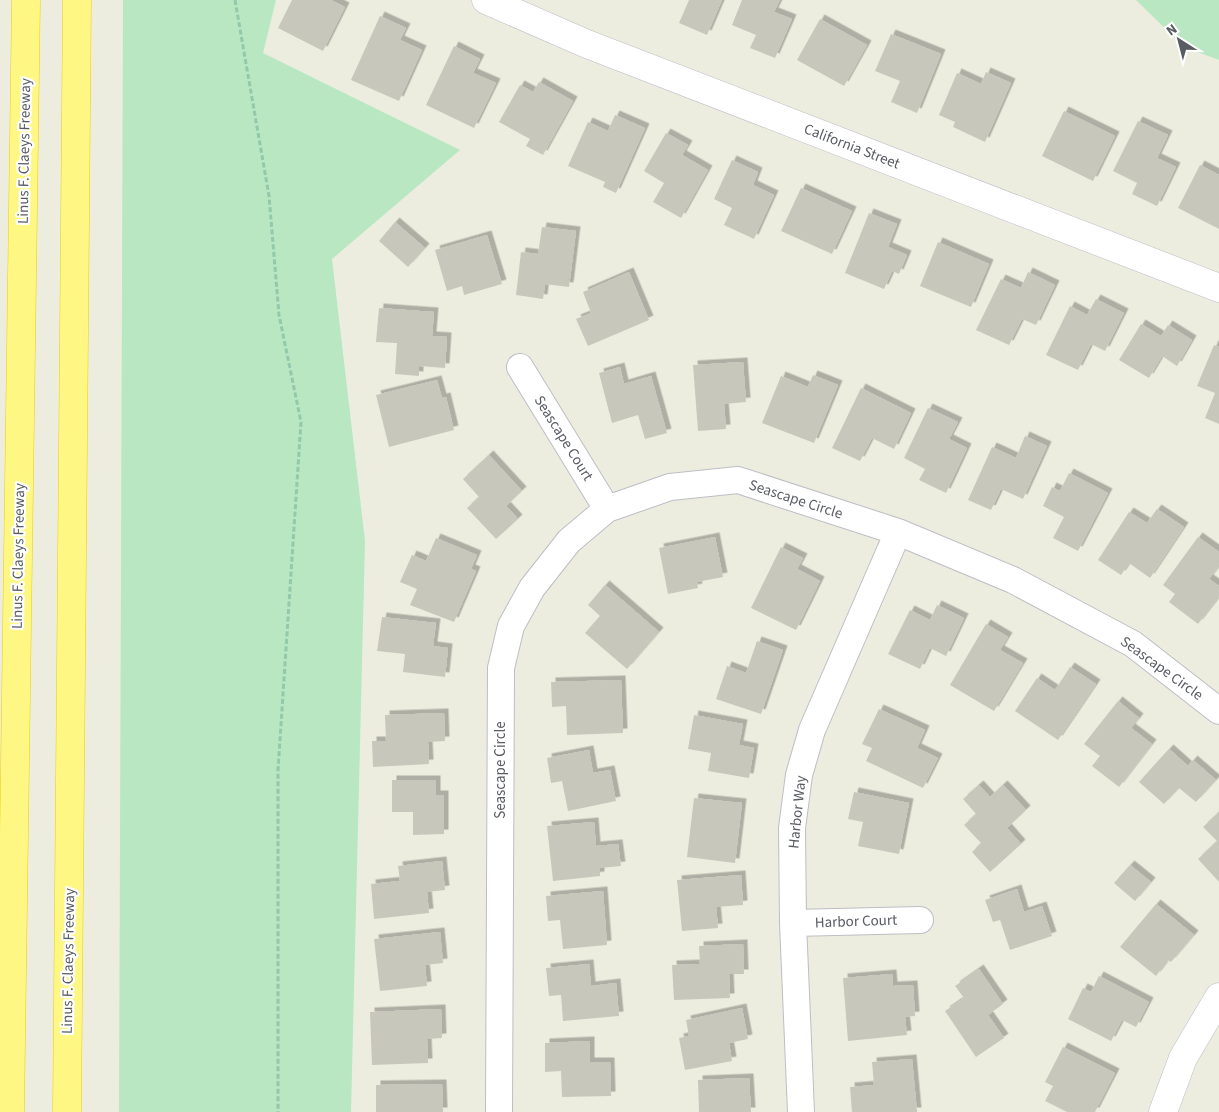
<svg xmlns="http://www.w3.org/2000/svg" width="1219" height="1112" viewBox="0 0 1219 1112" font-family="'Source Sans 3',sans-serif">
<style>
.green{fill:#b9e7c2}
.building{fill:#c8c7bc;filter:url(#shadow)}
.lines{fill:none;stroke-linecap:round;stroke-linejoin:round}
.street-casing{stroke:#bdbec5;stroke-width:28}
.secondary-casing{stroke:#bcbec7;stroke-width:29}
.highway-casing{stroke:#eccf00;stroke-width:29}
.path{stroke:#92c8ac;stroke-width:3;stroke-dasharray:5 2.5;stroke-linecap:butt}
.street{stroke:#fff;stroke-width:26}
.secondary{stroke:#fff;stroke-width:28}
.highway{stroke:#fff784;stroke-width:28}
.labels{text-anchor:middle;stroke-width:4.5;stroke-linejoin:round;paint-order:stroke}
.street-label{font-size:15px;fill:#585b62;stroke:#fff}
</style>
<defs>
<filter id="shadow"><feDropShadow dx="4.5" dy="-4.5" stdDeviation="0" flood-color="#0004"/></filter>
</defs>
<rect width="100%" height="100%" fill="#ededdf"/>
<path class="green" d="M 123,0 L 276,0 L 263,53 L 460,150 L 332,259 L 365,541 L 351,1112 L 119,1112 Z
M 1136,0 L 1219,0 L 1219,60 L 1184,47 Z"/>
<path class="building" d="M 292,0 L 331,0 L 345,7 L 323,51 L 278,28 Z
M 689,0 L 722,0 L 707,35 L 679,23 Z
M 742,0 L 780,0 L 774,12 L 792,19 L 775,58 L 750,48 L 756,35 L 732,25 Z
M 380,16 L 406,28 L 400,40 L 422,50 L 399,101 L 351,80 Z
M 820,19 L 867,45 L 844,86 L 797,60 Z
M 891,34 L 941,54 L 917,113 L 891,102 L 900,81 L 875,71 Z
M 454,46 L 480,59 L 473,73 L 496,83 L 474,128 L 426,105 Z
M 986,72 L 1011,83 L 985,142 L 953,127 L 955,122 L 939,115 L 957,73 L 981,84 Z
M 539,82 L 573,101 L 543,155 L 526,146 L 530,139 L 499,122 L 520,85 L 533,92 Z
M 1064,111 L 1115,136 L 1093,181 L 1042,156 Z
M 615,115 L 645,128 L 616,193 L 603,187 L 605,182 L 568,166 L 588,122 L 608,131 Z
M 1138,121 L 1168,135 L 1157,158 L 1176,167 L 1157,206 L 1132,194 L 1137,183 L 1113,171 Z
M 666,133 L 688,145 L 682,155 L 708,170 L 681,218 L 653,202 L 664,183 L 644,171 Z
M 732,160 L 758,172 L 753,185 L 774,195 L 754,239 L 724,225 L 732,208 L 714,199 Z
M 1200,165 L 1219,175 L 1219,229 L 1178,208 Z
M 801,188 L 852,211 L 832,254 L 781,231 Z
M 869,213 L 897,224 L 888,247 L 907,255 L 899,274 L 892,271 L 884,289 L 845,273 Z
M 395,222 L 425,248 L 408,267 L 379,241 Z
M 542,227 L 576,231 L 569,287 L 545,284 L 543,299 L 516,295 L 521,252 L 538,254 Z
M 487,235 L 502,284 L 464,295 L 462,286 L 447,291 L 435,250 Z
M 938,242 L 989,264 L 971,307 L 920,286 Z
M 629,272 L 649,320 L 588,346 L 576,319 L 591,313 L 583,292 Z
M 1028,272 L 1055,285 L 1036,325 L 1022,319 L 1009,345 L 976,330 L 1001,279 L 1021,288 Z
M 1096,299 L 1124,313 L 1105,351 L 1091,344 L 1078,370 L 1046,355 L 1070,306 L 1087,315 Z
M 379,308 L 434,312 L 432,336 L 447,337 L 445,368 L 419,366 L 419,376 L 395,374 L 397,343 L 376,342 Z
M 1141,324 L 1161,336 L 1168,325 L 1192,340 L 1177,366 L 1162,356 L 1149,378 L 1119,360 Z
M 1214,345 L 1219,347 L 1219,424 L 1205,418 L 1215,393 L 1197,386 Z
M 743,362 L 746,402 L 724,404 L 726,429 L 698,431 L 693,365 Z
M 620,367 L 624,384 L 651,376 L 667,433 L 645,439 L 638,415 L 612,423 L 599,373 Z
M 813,375 L 838,385 L 814,443 L 762,423 L 781,376 L 808,387 Z
M 437,380 L 442,398 L 446,397 L 454,430 L 389,447 L 376,395 Z
M 861,388 L 911,413 L 894,449 L 872,438 L 860,461 L 832,448 Z
M 928,408 L 958,422 L 949,439 L 967,448 L 946,493 L 919,480 L 925,469 L 904,458 Z
M 1025,436 L 1047,446 L 1023,499 L 1001,489 L 991,510 L 968,500 L 992,447 L 1016,458 Z
M 489,455 L 522,491 L 506,506 L 518,519 L 496,539 L 467,508 L 479,497 L 463,479 Z
M 1069,473 L 1108,493 L 1078,551 L 1053,538 L 1064,517 L 1043,506 L 1052,487 L 1060,491 Z
M 1157,509 L 1184,527 L 1150,578 L 1129,563 L 1121,575 L 1098,560 L 1129,512 L 1147,523 Z
M 715,537 L 723,577 L 697,582 L 698,588 L 668,594 L 659,548 Z
M 1198,537 L 1219,552 L 1219,566 L 1209,579 L 1219,586 L 1219,597 L 1198,624 L 1169,602 L 1175,594 L 1163,585 Z
M 436,538 L 477,555 L 471,569 L 476,571 L 454,622 L 410,605 L 417,589 L 400,582 L 412,555 L 426,561 Z
M 781,547 L 803,558 L 797,569 L 820,581 L 796,630 L 751,608 Z
M 605,585 L 659,632 L 627,669 L 585,633 L 600,616 L 588,605 Z
M 937,605 L 964,618 L 946,656 L 930,648 L 920,669 L 888,654 L 910,610 L 930,620 Z
M 382,617 L 436,623 L 433,646 L 448,648 L 445,677 L 403,672 L 405,654 L 377,651 Z
M 986,624 L 1008,637 L 1000,650 L 1023,663 L 994,711 L 950,685 Z
M 757,641 L 783,650 L 761,714 L 716,699 L 727,666 L 746,673 Z
M 1070,667 L 1096,684 L 1058,740 L 1015,711 L 1037,678 L 1055,690 Z
M 621,680 L 623,733 L 567,735 L 566,706 L 552,707 L 551,682 Z
M 1118,701 L 1139,718 L 1131,728 L 1152,744 L 1119,787 L 1092,766 L 1100,756 L 1084,744 Z
M 879,709 L 925,730 L 917,748 L 938,758 L 923,788 L 866,761 L 872,748 L 862,744 Z
M 444,713 L 445,741 L 428,742 L 429,764 L 373,767 L 372,741 L 386,741 L 385,715 Z
M 694,715 L 743,724 L 739,745 L 754,748 L 749,778 L 708,771 L 711,753 L 688,749 Z
M 1169,749 L 1188,766 L 1193,760 L 1216,780 L 1196,802 L 1179,788 L 1164,804 L 1139,782 Z
M 589,750 L 593,773 L 610,770 L 616,801 L 568,811 L 562,781 L 551,783 L 547,758 Z
M 392,780 L 436,780 L 436,795 L 444,795 L 444,834 L 413,835 L 413,812 L 392,812 Z
M 979,785 L 990,797 L 1003,785 L 1026,810 L 1007,828 L 1021,844 L 990,872 L 972,852 L 981,843 L 964,825 L 976,814 L 963,799 Z
M 854,792 L 909,803 L 899,854 L 858,846 L 863,822 L 848,819 Z
M 694,798 L 742,803 L 735,863 L 687,857 Z
M 1219,812 L 1219,882 L 1198,859 L 1217,841 L 1203,827 Z
M 594,822 L 596,846 L 618,844 L 621,866 L 600,868 L 600,876 L 553,881 L 547,826 Z
M 442,861 L 445,890 L 427,892 L 429,913 L 374,919 L 371,884 L 400,881 L 398,866 Z
M 1130,865 L 1151,882 L 1135,901 L 1114,883 Z
M 741,875 L 743,905 L 716,907 L 718,928 L 682,931 L 677,880 Z
M 1017,889 L 1024,912 L 1042,906 L 1052,936 L 1010,950 L 1000,920 L 993,922 L 985,900 Z
M 603,891 L 607,945 L 563,949 L 560,920 L 548,921 L 546,896 Z
M 1156,904 L 1194,935 L 1171,962 L 1168,960 L 1156,976 L 1120,947 Z
M 440,932 L 443,963 L 425,965 L 427,986 L 380,991 L 374,939 Z
M 743,944 L 744,974 L 729,974 L 730,998 L 674,1000 L 672,965 L 700,964 L 699,946 Z
M 589,964 L 591,986 L 616,983 L 619,1016 L 563,1021 L 561,995 L 549,996 L 546,968 Z
M 979,969 L 1003,1004 L 988,1015 L 1004,1038 L 976,1057 L 945,1011 L 964,998 L 955,986 Z
M 892,974 L 893,986 L 913,985 L 915,1016 L 905,1017 L 907,1035 L 848,1041 L 843,978 Z
M 1099,976 L 1149,1002 L 1136,1027 L 1122,1020 L 1111,1041 L 1068,1019 L 1083,988 L 1091,992 Z
M 742,1008 L 748,1039 L 729,1043 L 732,1061 L 685,1070 L 679,1038 L 689,1036 L 686,1020 Z
M 441,1009 L 442,1038 L 427,1039 L 428,1063 L 372,1065 L 370,1012 Z
M 590,1041 L 590,1062 L 610,1062 L 611,1096 L 562,1097 L 561,1071 L 545,1072 L 545,1043 Z
M 1063,1047 L 1115,1073 L 1095,1112 L 1067,1112 L 1045,1101 L 1053,1086 L 1045,1082 Z
M 912,1059 L 917,1112 L 852,1112 L 850,1087 L 874,1085 L 872,1062 Z
M 749,1078 L 751,1112 L 699,1112 L 698,1080 Z
M 442,1084 L 443,1112 L 376,1112 L 376,1085 Z"/>
<g class="lines">
<defs>
<path id="street" d="M 520,367 L 607,509
M 793,923 L 920,920
M 499,1112 L 501,668 L 511,626 L 532,588 L 569,541 L 607,509 L 670,487 L 738,480 L 898,532 L 1013,580 L 1133,644 L 1219,711
M 801,1112 L 793,923 L 792,828 L 799,775 L 812,730 L 898,532"/>
<path id="secondary" d="M 486,0 L 587,44 L 1219,288
M 1163,1112 L 1183,1058 L 1219,997"/>
<path id="highway" d="M 10,1112 L 26,0
M 67,1112 L 77,0"/>
</defs>
<use href="#street" class="street-casing"/>
<use href="#secondary" class="secondary-casing"/>
<use href="#highway" class="highway-casing"/>
<path class="path" d="M 235,0 L 269,196 L 279,315 L 301,422 L 278,770 L 278,1112"/>
<use href="#street" class="street"/>
<use href="#secondary" class="secondary"/>
<use href="#highway" class="highway"/>
</g>
<g class="labels">
<g class="street-label">
<text transform="translate(852 146) rotate(21)" y="5">California Street</text>
<text transform="translate(24 151) rotate(-89)" y="5">Linus F. Claeys Freeway</text>
<text transform="translate(564 438) rotate(58)" y="5">Seascape Court</text>
<text transform="translate(796 499) rotate(18)" y="5">Seascape Circle</text>
<text transform="translate(18 556) rotate(-89)" y="5">Linus F. Claeys Freeway</text>
<text transform="translate(1162 668) rotate(36)" y="5">Seascape Circle</text>
<text transform="translate(500 770) rotate(-90)" y="5">Seascape Circle</text>
<text transform="translate(797 812) rotate(-84)" y="5">Harbor Way</text>
<text transform="translate(856 921) rotate(-2)" y="5">Harbor Court</text>
<text transform="translate(68 961) rotate(-89)" y="5">Linus F. Claeys Freeway</text>
</g>
</g>
<g transform="translate(1179 40) rotate(324)" stroke="#ffffff" stroke-width="4" paint-order="stroke">
<path d="M0-4L9 19L0 12L-9 19Z" fill="#585b62"/>
<text y="-8" font-size="14" font-weight="bold" text-anchor="middle" fill="#585b62">N</text>
</g>
</svg>
